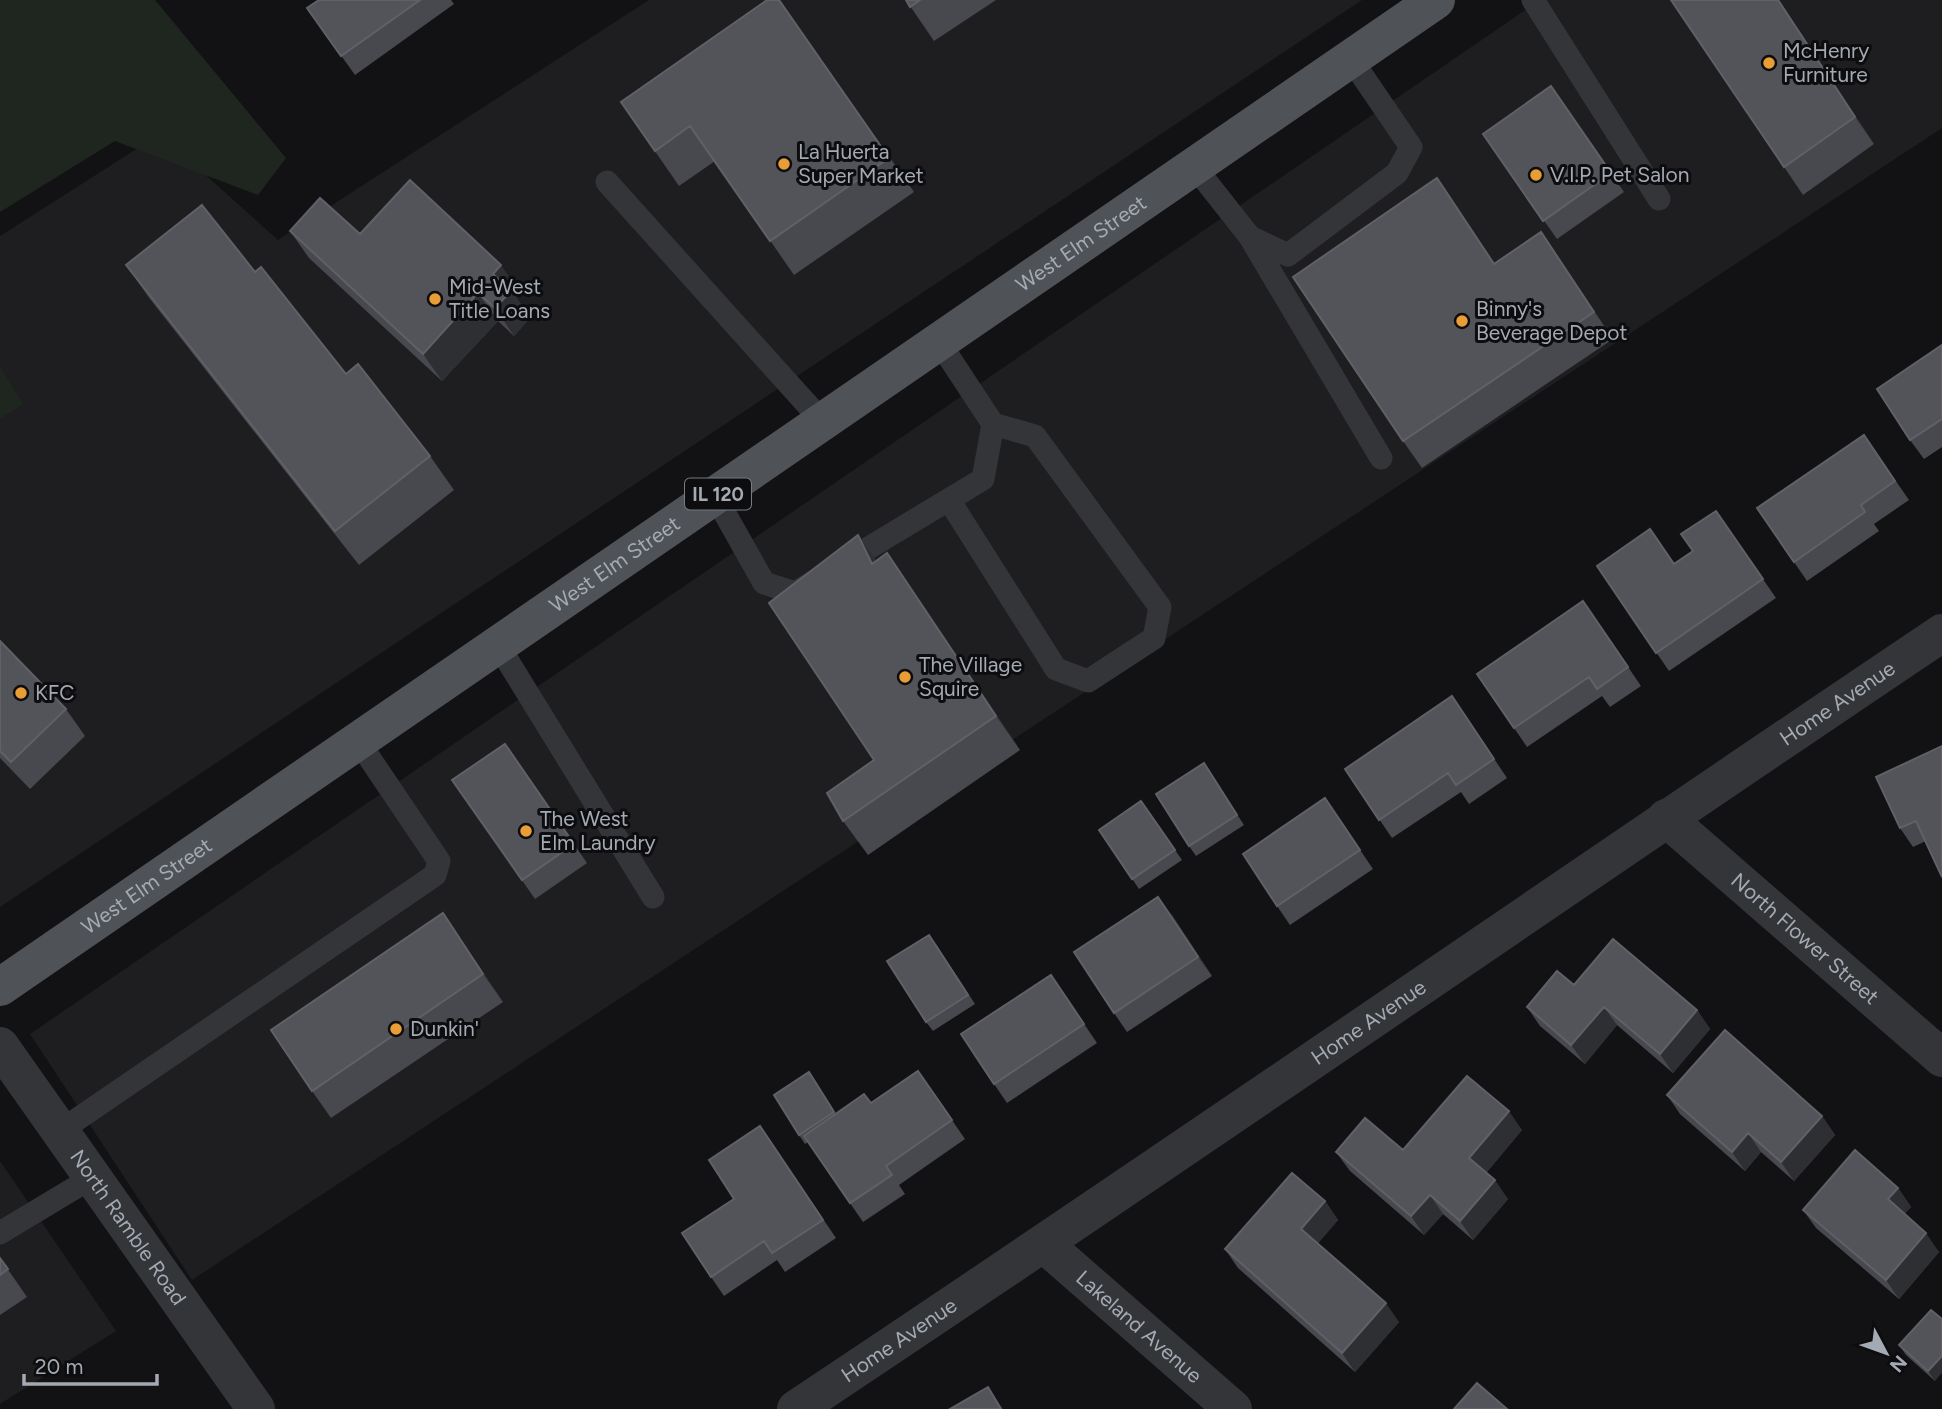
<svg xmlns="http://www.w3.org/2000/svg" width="1942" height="1409" viewBox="0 0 1942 1409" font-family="Figtree,sans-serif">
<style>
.built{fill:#1e1e21}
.green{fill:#1f261f}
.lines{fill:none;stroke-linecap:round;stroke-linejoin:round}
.service{stroke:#333538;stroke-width:23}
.minor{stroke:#333538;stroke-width:38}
.primary{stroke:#4f5257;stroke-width:38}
.wall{fill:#48494f}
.shaded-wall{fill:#2e2f33}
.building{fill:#525459;stroke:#5f6167;stroke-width:2}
.poi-dot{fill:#e89d36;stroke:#0d0d0f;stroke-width:2.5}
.labels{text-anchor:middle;stroke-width:6;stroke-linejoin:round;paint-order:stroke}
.shield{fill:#0d0d0f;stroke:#777b82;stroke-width:2}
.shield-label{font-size:19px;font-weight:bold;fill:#a4aab3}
.poi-label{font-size:21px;fill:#a4aab3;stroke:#0d0d0f;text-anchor:start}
.street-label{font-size:21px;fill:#a4aab3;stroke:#0d0d0f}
</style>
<rect width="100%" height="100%" fill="#121214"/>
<path class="built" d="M 649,0 L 1362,0 L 0,907 L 0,236 L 160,134 L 278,240 Z
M 1540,0 L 1942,0 L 1942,128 L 192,1280 L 30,1034 Z
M 0,1161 L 116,1331 L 0,1404 Z"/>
<path class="green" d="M 0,0 L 155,0 L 286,158 L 258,195 L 115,141 L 0,212 Z
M 0,367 L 23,404 L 0,419 Z"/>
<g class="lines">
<path class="service" d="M 1533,0 L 1659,199
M 1194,166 L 1250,237 L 1288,255 L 1397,173 L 1411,147 L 1351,59
M 607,182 L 823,422
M 1250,237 L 1381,458
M 715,496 L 764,583 L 795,593 L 813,582
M 949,500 L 1056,669 L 1088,681 L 1154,638 L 1160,607 L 1035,436 L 993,424
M 842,564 L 983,479 L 993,424 L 939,342
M 498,645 L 653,897
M 60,1131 L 435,875 L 439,861 L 358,741
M 0,1233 L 93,1177"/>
<g class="minor">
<path id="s1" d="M 1666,818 L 1942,1058"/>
<path id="s2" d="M 0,1046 L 256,1409"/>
<path id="s3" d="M 1044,1244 L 1233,1409"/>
<path id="s4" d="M 796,1409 C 1180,1154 1559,890 1942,633"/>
</g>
<path class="primary" id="s5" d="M 0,987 L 1436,0"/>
</g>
<path class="wall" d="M 319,0 L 451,0 L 454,4 L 355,75 L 307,8 Z
M 779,0 L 914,192 L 794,275 L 715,161 L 679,186 L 621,102 Z
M 906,0 L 996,0 L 934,41 Z
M 1671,0 L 1779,0 L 1874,144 L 1803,195 Z
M 1551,86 L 1624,192 L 1557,239 L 1483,134 Z
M 1456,206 L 1494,263 L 1541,232 L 1613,339 L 1422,468 L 1403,441 Z
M 290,231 L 360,234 L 520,292 L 516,297 L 530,318 L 514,336 L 498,321 L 442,381 L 309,258 Z
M 126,265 L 255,272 L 346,374 L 430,456 L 454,490 L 359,565 L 150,299 Z
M 1942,345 L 1942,447 L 1924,459 L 1910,440 Z
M 1864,435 L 1909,500 L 1874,524 L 1879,531 L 1807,581 L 1757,508 Z
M 1716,511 L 1776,598 L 1669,671 L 1597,566 L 1674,563 L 1693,551 Z
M 858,535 L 876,561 L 911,588 L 1020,750 L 868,855 L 843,821 L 874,760 Z
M 1583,601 L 1641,686 L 1610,707 L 1602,696 L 1527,747 L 1477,674 Z
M 0,641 L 66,709 L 85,736 L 30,789 L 0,758 Z
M 1452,696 L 1507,778 L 1469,804 L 1461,792 L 1392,838 L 1345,769 Z
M 505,744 L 587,863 L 535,899 L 452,780 Z
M 1942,746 L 1926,841 L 1913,847 L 1900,828 Z
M 1210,773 L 1244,825 L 1196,856 L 1189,846 Z
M 1325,798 L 1373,869 L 1290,925 L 1277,906 Z
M 1141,801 L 1182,860 L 1139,889 L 1099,830 Z
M 443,913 L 503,1002 L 331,1118 L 312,1091 Z
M 1172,915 L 1212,976 L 1127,1032 L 1114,1013 Z
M 936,944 L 975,1004 L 933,1031 L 926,1022 Z
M 1574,985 L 1697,1010 L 1710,1029 L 1673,1073 L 1617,1025 L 1585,1064 L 1540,1026 L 1527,1007 Z
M 1064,994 L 1097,1043 L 1007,1103 L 994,1084 Z
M 918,1071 L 965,1139 L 899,1185 L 905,1194 L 863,1222 L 808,1142 L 805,1144 L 799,1135 L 816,1082 L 836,1114 L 871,1103 Z
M 1667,1095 L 1822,1116 L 1835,1135 L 1794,1181 L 1761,1152 L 1745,1171 L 1680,1114 Z
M 760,1126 L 836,1238 L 785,1272 L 777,1260 L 724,1296 L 711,1277 L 734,1199 Z
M 1522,1130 L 1486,1173 L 1508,1199 L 1473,1240 L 1443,1214 L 1424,1235 L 1350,1171 L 1336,1152 L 1403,1150 Z
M 1898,1188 L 1911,1207 L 1904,1214 L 1939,1252 L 1899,1299 L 1816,1228 L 1803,1210 Z
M 1325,1201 L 1338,1220 L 1318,1243 L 1399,1322 L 1355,1372 L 1238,1268 L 1225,1249 Z
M 0,1258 L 27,1297 L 0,1315 Z
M 1931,1310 L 1935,1381 L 1906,1355 L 1899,1345 Z"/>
<path class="shaded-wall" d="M 1778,0 L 1779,0 L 1874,144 L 1855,117 Z
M 501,265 L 520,292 L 516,297 L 530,318 L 514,336 L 495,308 L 493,274 Z
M 478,293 L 498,321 L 442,381 L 423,354 Z
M 858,535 L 883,570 L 872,564 Z
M 887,553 L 911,588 L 1020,750 L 996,716 Z
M 1158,897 L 1172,915 L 1212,976 L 1198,957 Z
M 443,913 L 462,941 L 503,1002 L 483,974 Z
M 1604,1007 L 1617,1025 L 1585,1064 L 1571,1045 Z
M 1697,1010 L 1710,1029 L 1673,1073 L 1660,1054 Z
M 1509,1111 L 1522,1130 L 1483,1177 L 1469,1158 Z
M 1822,1116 L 1835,1135 L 1794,1181 L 1781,1162 Z
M 1748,1133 L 1761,1152 L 1745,1171 L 1732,1152 Z
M 1495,1180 L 1508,1199 L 1473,1240 L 1460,1221 Z
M 1898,1188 L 1911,1207 L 1901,1218 L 1888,1199 Z
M 1430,1195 L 1443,1214 L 1424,1235 L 1411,1216 Z
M 1325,1201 L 1338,1220 L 1315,1247 L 1301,1229 Z
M 1926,1233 L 1939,1252 L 1899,1299 L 1886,1280 Z
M 1386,1303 L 1399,1322 L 1355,1372 L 1342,1353 Z
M 1942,1356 L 1942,1373 L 1935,1381 L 1928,1371 Z
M 988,1387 L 1003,1409 L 1001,1409 Z"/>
<path class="building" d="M 319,0 L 420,0 L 341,56 L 307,8 Z
M 767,0 L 779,0 L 889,158 L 770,241 L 690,126 L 655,151 L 621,102 Z
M 906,0 L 920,0 L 910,7 Z
M 1671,0 L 1778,0 L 1855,117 L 1784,167 Z
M 1551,86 L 1611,173 L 1543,221 L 1483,134 Z
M 1437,178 L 1494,264 L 1541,232 L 1594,312 L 1403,441 L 1293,277 Z
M 410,180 L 501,265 L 493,274 L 511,291 L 495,308 L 478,293 L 423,354 L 290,231 L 320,198 L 360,234 Z
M 202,205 L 255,272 L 261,267 L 346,374 L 358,364 L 430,456 L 335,531 L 126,265 Z
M 1942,345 L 1942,419 L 1910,440 L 1877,389 Z
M 1864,435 L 1895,481 L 1861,505 L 1865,512 L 1794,562 L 1757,508 Z
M 1716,511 L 1763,579 L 1656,653 L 1597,566 L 1650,529 L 1674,564 L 1693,551 L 1681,534 Z
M 858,535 L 872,564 L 887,553 L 996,716 L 843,821 L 827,793 L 874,760 L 769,603 Z
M 1583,601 L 1628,667 L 1597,689 L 1589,677 L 1514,728 L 1477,674 Z
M 0,641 L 66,709 L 11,762 L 0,751 Z
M 1452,696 L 1494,759 L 1456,785 L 1448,773 L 1379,820 L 1345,769 Z
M 505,744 L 574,844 L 522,880 L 452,780 Z
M 1942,746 L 1942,877 L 1916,821 L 1900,828 L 1876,777 Z
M 1204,763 L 1237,815 L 1189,846 L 1156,794 Z
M 1325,798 L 1360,850 L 1277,906 L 1243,854 Z
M 1141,801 L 1175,850 L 1132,879 L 1099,830 Z
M 1158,897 L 1198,957 L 1114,1013 L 1074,952 Z
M 443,913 L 483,974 L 312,1091 L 271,1030 Z
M 929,935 L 968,995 L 926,1022 L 887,961 Z
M 1613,939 L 1697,1010 L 1660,1054 L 1604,1007 L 1571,1045 L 1527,1007 L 1557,971 L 1574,985 Z
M 1051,975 L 1084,1024 L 994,1084 L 961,1034 Z
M 1725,1030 L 1822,1116 L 1781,1162 L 1748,1133 L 1732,1152 L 1667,1095 Z
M 918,1071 L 952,1120 L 886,1166 L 892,1175 L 850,1203 L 804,1136 L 864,1094 L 871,1103 Z
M 809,1072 L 834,1112 L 799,1135 L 774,1095 Z
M 1467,1076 L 1509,1111 L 1469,1158 L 1495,1180 L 1460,1221 L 1430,1195 L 1411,1216 L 1336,1152 L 1365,1118 L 1403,1150 Z
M 760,1126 L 823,1220 L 772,1253 L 764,1241 L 711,1277 L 682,1233 L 734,1199 L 709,1160 Z
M 1855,1150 L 1898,1188 L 1888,1199 L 1926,1233 L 1886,1280 L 1803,1210 Z
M 1292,1173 L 1325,1201 L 1301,1229 L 1386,1303 L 1342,1353 L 1225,1249 Z
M 0,1258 L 8,1269 L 0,1275 Z
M 1931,1310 L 1942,1319 L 1942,1356 L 1928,1371 L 1899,1345 Z
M 1477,1383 L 1507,1409 L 1454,1409 Z
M 988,1387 L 1001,1409 L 950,1409 Z"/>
<g class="poi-dot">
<circle cx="1769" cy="63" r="7"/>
<circle cx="784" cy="164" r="7"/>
<circle cx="1536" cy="175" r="7"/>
<circle cx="435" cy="299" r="7"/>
<circle cx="1462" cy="321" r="7"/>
<circle cx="905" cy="677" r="7"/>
<circle cx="21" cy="693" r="7"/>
<circle cx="526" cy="831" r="7"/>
<circle cx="396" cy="1029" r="7"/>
</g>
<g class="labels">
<rect class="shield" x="685" y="478.5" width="66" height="31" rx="5"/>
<g class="shield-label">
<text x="718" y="501">IL 120</text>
</g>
<g class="poi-label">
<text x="1783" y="58">McHenry<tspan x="1783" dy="24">Furniture</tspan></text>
<text x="798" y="159">La Huerta<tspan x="798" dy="24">Super Market</tspan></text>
<text x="1550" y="182">V.I.P. Pet Salon</text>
<text x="449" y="294">Mid-West<tspan x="449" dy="24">Title Loans</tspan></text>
<text x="1476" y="316">Binny's<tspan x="1476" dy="24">Beverage Depot</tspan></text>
<text x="919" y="672">The Village<tspan x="919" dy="24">Squire</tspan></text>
<text x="35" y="700">KFC</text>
<text x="540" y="826">The West<tspan x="540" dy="24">Elm Laundry</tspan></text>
<text x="410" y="1036">Dunkin'</text>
</g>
<g class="street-label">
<text dy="7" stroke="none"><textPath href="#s5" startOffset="1312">West Elm Street</textPath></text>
<text dy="7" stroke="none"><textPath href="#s5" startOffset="746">West Elm Street</textPath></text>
<text dy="7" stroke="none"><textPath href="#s4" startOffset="1258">Home Avenue</textPath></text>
<text dy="7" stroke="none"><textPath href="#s5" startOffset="178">West Elm Street</textPath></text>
<text dy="7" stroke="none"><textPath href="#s1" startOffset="184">North Flower Street</textPath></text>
<text dy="7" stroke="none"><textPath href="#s4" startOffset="691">Home Avenue</textPath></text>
<text dy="7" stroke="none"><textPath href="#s2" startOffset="222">North Ramble Road</textPath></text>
<text dy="7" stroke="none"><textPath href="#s3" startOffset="126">Lakeland Avenue</textPath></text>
<text dy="7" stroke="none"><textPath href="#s4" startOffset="124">Home Avenue</textPath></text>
</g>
</g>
<g transform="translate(1886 1353) rotate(131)" stroke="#0d0d0f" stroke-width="5" paint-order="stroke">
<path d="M0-5L12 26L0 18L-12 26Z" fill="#a4aab3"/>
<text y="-10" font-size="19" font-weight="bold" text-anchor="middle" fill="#a4aab3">N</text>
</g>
<path d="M24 1374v10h133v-10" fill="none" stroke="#a4aab3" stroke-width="3.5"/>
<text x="35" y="1374" font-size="21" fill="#a4aab3" stroke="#0d0d0f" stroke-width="5" paint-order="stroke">20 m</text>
</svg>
